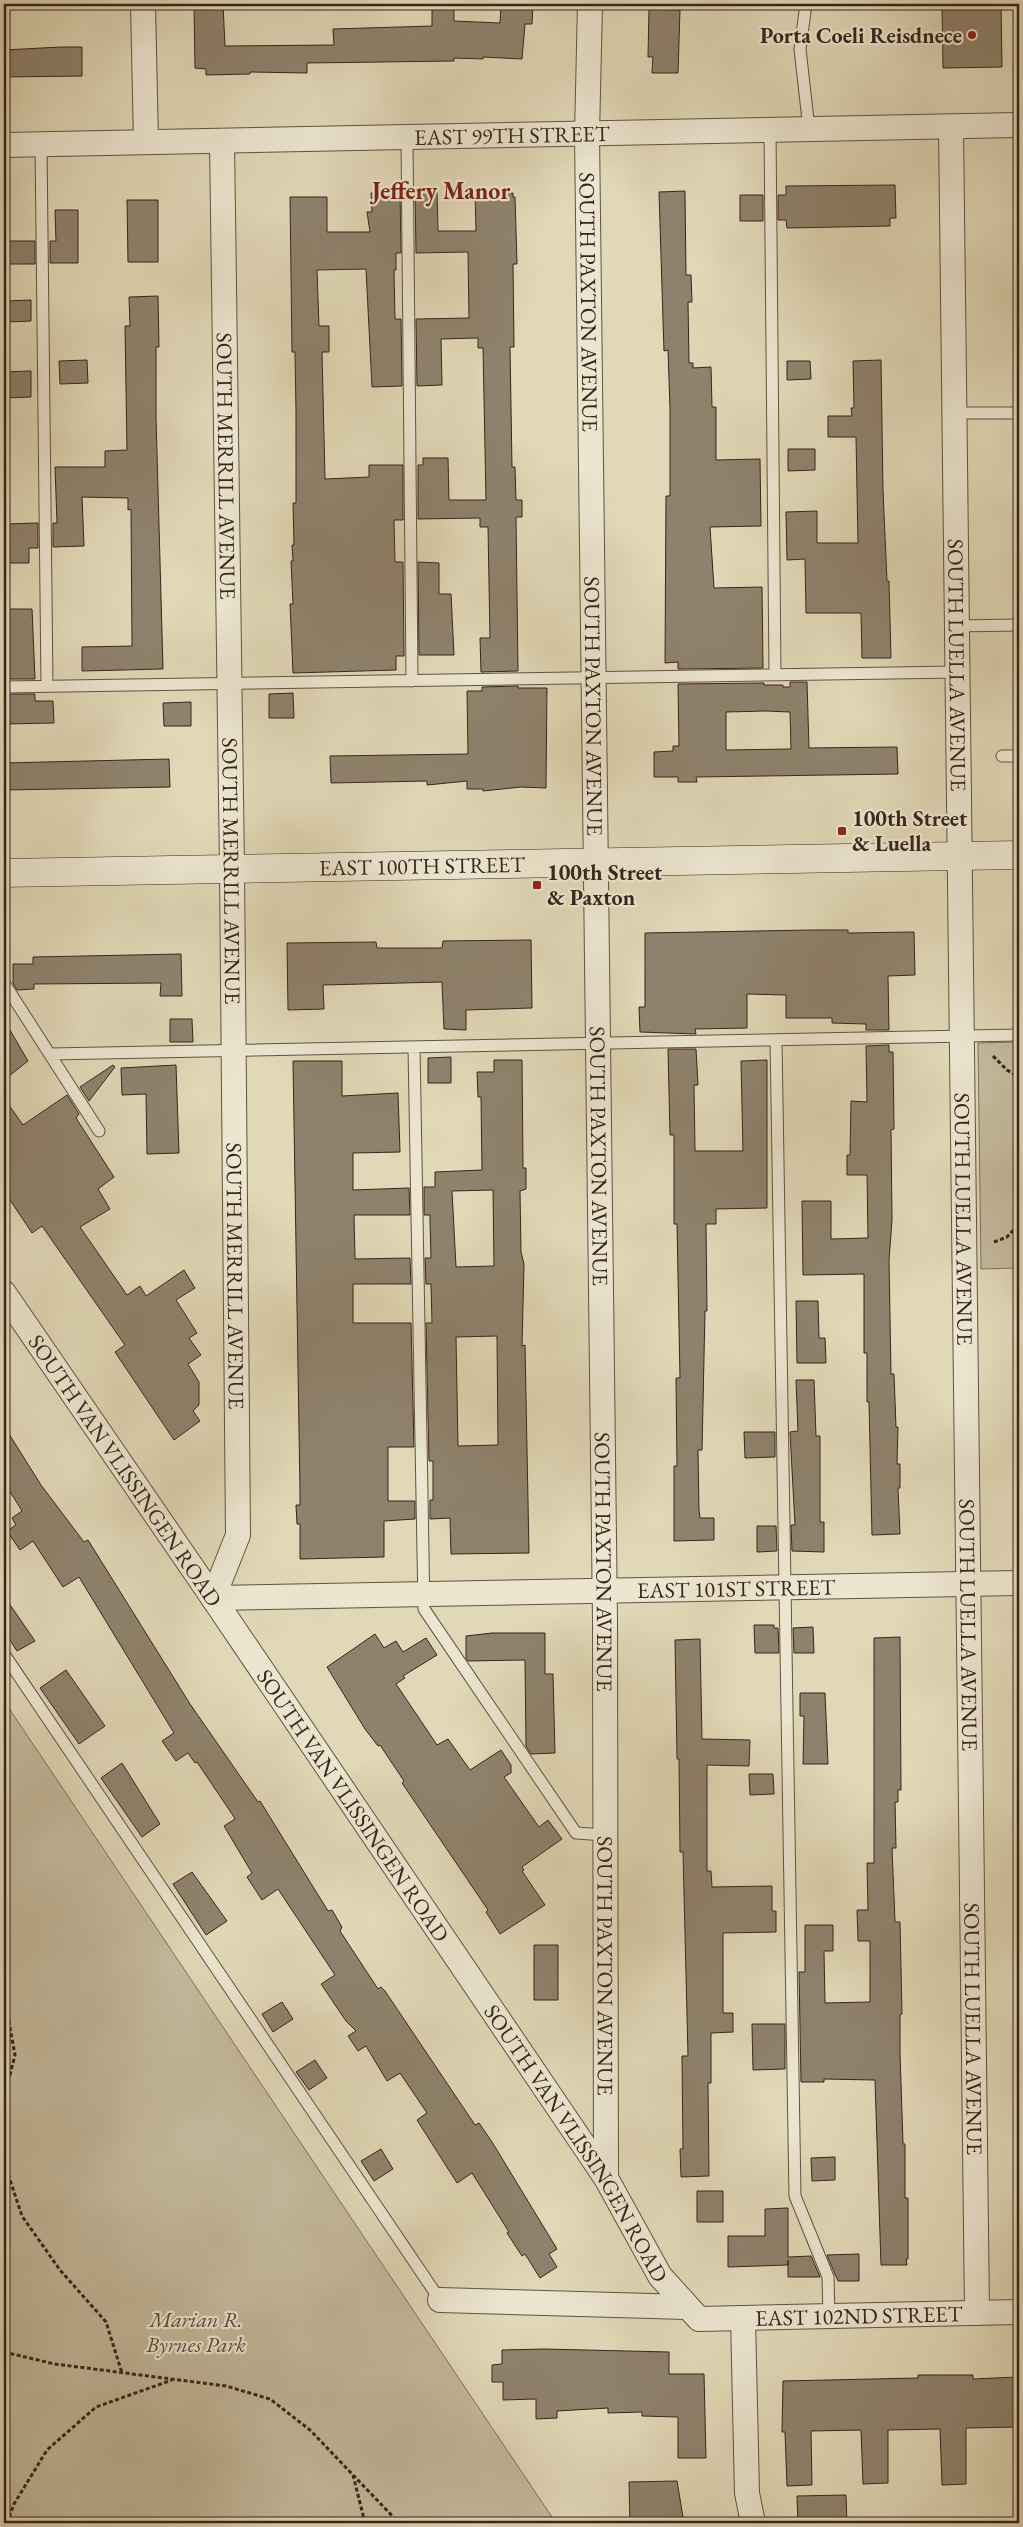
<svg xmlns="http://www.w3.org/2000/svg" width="1023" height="2527" viewBox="0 0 1023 2527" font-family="'EB Garamond',serif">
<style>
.green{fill:#c4ba9d;stroke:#7e705c}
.building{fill:#8f826d;stroke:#37251c;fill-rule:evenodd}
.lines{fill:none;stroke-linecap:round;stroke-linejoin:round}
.service-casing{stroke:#625243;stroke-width:13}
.minor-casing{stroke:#625243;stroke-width:26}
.secondary-casing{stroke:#37251c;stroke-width:29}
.path{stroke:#37251c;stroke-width:3;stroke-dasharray:4 2.5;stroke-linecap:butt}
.service{stroke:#ece6d0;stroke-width:11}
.minor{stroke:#ece6d0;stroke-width:24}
.secondary{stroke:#ece6d0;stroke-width:28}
.poi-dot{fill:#8f2418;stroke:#ece6d0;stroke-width:2}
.labels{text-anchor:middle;stroke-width:4.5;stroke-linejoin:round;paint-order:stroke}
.poi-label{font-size:22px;font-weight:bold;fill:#37251c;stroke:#ece6d0;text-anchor:start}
.street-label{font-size:22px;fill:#37251c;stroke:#ece6d0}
.park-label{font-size:22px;font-style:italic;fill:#5a4a3c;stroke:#ece6d0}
.neighbourhood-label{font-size:24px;font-weight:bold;fill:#7a1f14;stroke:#ece6d0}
</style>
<rect width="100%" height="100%" fill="#e1d8b7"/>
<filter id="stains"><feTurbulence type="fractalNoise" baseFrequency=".004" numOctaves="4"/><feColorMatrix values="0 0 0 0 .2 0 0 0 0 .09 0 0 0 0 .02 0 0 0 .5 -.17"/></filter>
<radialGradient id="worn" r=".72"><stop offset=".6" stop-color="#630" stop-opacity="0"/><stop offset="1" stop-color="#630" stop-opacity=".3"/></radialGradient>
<path class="green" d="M 1019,1042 L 1019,1268 L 981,1269 L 978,1043 Z
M 4,1701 L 556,2523 L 4,2523 Z"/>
<path class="building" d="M 194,4 L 223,4 L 225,46 L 334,45 L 333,29 L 432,26 L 432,8 L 454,8 L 454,21 L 500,23 L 501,4 L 533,4 L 532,24 L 525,24 L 522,59 L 483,57 L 483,59 L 454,58 L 454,61 L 307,63 L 307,73 L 250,72 L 250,74 L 206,75 L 206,69 L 195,68 Z
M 942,4 L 1001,4 L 1002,67 L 943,68 Z
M 649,9 L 680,10 L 678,73 L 652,73 L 653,57 L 648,57 Z
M 61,47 L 82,47 L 82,76 L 4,77 L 4,50 Z
M 895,185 L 896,218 L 890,218 L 890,226 L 787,228 L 786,220 L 778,220 L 778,195 L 786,195 L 786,186 Z
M 685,191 L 686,275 L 691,275 L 692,302 L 688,302 L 689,363 L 693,363 L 693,368 L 711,367 L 712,407 L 716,407 L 716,460 L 760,459 L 761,526 L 710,527 L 714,588 L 762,587 L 763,668 L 678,669 L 678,662 L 665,663 L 666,496 L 670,496 L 670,408 L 668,350 L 664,351 L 659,192 Z
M 415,192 L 437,192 L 438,231 L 476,231 L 475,194 L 513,193 L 513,197 L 515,197 L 517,264 L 513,264 L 514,347 L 510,347 L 512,467 L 515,467 L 516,500 L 522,500 L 522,517 L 516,517 L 518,671 L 481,672 L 480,638 L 490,638 L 488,527 L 480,527 L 480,518 L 418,519 L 418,465 L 423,465 L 423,458 L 448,458 L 449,500 L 486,500 L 483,348 L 478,348 L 478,338 L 441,339 L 442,385 L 417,386 L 416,319 L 469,318 L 468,252 L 416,253 Z
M 371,193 L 400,193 L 401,253 L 396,253 L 396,270 L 394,270 L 395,319 L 401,319 L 402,386 L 372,387 L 366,269 L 317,270 L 319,326 L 329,326 L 329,352 L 322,352 L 325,479 L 369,477 L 369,465 L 403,465 L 403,520 L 394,520 L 395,562 L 403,562 L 404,656 L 396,656 L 396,670 L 293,673 L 290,604 L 293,604 L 291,561 L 293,561 L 292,545 L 294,545 L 293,503 L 296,503 L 296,412 L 295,352 L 292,352 L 290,197 L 327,197 L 327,232 L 370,232 L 367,212 L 372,212 Z
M 740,195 L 763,195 L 763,221 L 740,221 Z
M 127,200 L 158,200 L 158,262 L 128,262 Z
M 55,210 L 78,210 L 78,263 L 50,263 L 50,241 L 56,241 Z
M 4,241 L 35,241 L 35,264 L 4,264 Z
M 158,296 L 159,347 L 156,347 L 156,417 L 163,669 L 82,671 L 82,647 L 132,646 L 131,509 L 128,510 L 128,498 L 82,497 L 84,546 L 53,547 L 53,523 L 57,523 L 55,467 L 105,467 L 105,451 L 127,450 L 125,326 L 130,326 L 129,297 Z
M 31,300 L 31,321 L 8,322 L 7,301 Z
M 87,360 L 88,383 L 60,384 L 59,361 Z
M 881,360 L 883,490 L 887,581 L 889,581 L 891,658 L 862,658 L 861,613 L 806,613 L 805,559 L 787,560 L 786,512 L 817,511 L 817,543 L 858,543 L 856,437 L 828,437 L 828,416 L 852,416 L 851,408 L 854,408 L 853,361 Z
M 787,361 L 810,361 L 811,379 L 787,380 Z
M 31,371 L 31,397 L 4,398 L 4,372 Z
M 788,449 L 815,449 L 815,470 L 788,471 Z
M 38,523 L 38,548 L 29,548 L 29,563 L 5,563 L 5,524 Z
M 418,562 L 439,563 L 439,594 L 451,594 L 454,655 L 419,655 Z
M 4,609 L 32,609 L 35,679 L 8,679 L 9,632 L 4,632 Z
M 790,682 L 807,682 L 809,748 L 897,747 L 898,774 L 696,777 L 697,782 L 678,782 L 678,777 L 654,777 L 654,752 L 673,751 L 673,746 L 679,746 L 678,684 L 764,683 L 764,685 L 783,685 L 783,687 L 790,687 ZM 766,711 L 790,712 L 791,749 L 726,750 L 726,712 Z
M 518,686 L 518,688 L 547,688 L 546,788 L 521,787 L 483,791 L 483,789 L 467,789 L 467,781 L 427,785 L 427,781 L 331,783 L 330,756 L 468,754 L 467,691 L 482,691 L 482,687 Z
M 293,693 L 294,718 L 269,718 L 269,694 Z
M 8,694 L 35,694 L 35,701 L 53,701 L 54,723 L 4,724 L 4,699 L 8,698 Z
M 191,702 L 191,726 L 164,726 L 163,703 Z
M 169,759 L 170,787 L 4,790 L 4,763 Z
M 812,930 L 848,930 L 848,933 L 914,932 L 915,975 L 888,976 L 889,1030 L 866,1030 L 866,1024 L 832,1023 L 832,1018 L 786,1018 L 786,995 L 747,994 L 747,1028 L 695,1029 L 696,1034 L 640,1032 L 639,1007 L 645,1007 L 645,933 Z
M 531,940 L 532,1008 L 466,1010 L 466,1030 L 444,1029 L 442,982 L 323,985 L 324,1009 L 288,1010 L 287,943 L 376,942 L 377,948 L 442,948 L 443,941 Z
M 181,954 L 182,996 L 160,996 L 161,983 L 34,984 L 34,989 L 17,990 L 13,983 L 13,964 L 33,964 L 33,957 Z
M 170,1019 L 192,1019 L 193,1042 L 170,1042 Z
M 4,1020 L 28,1061 L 4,1080 Z
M 889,1045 L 889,1052 L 893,1052 L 894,1129 L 891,1130 L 892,1220 L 889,1260 L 891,1374 L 894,1374 L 896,1427 L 898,1427 L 897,1464 L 900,1464 L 900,1488 L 898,1488 L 900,1534 L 872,1535 L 869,1402 L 867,1402 L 867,1353 L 864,1353 L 864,1274 L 803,1275 L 802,1201 L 831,1201 L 831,1239 L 868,1238 L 867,1175 L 847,1175 L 847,1155 L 850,1155 L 851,1101 L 867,1102 L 866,1046 Z
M 668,1049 L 696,1049 L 698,1085 L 694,1085 L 695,1151 L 743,1151 L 741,1061 L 767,1060 L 767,1208 L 716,1209 L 716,1224 L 706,1224 L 707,1311 L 705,1311 L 702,1450 L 698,1450 L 699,1510 L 700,1518 L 714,1518 L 714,1540 L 674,1541 L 674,1466 L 677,1466 L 676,1378 L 680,1378 L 677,1224 L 674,1224 L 674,1135 L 670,1135 Z
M 451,1057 L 451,1083 L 428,1083 L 428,1058 Z
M 494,1060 L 522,1060 L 523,1168 L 526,1168 L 526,1189 L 520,1191 L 521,1252 L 524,1264 L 522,1346 L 525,1345 L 529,1553 L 451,1554 L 450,1518 L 430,1519 L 430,1500 L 433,1500 L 433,1461 L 429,1461 L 426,1323 L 432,1323 L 431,1284 L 426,1284 L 425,1258 L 431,1258 L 430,1220 L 430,1215 L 424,1215 L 424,1187 L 435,1187 L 435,1172 L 482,1170 L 481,1097 L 478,1097 L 477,1072 L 494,1072 ZM 493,1190 L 494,1266 L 456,1267 L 452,1191 ZM 497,1336 L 498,1445 L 458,1446 L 456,1337 Z
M 293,1061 L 342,1061 L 342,1096 L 398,1093 L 400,1152 L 353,1153 L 353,1190 L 409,1188 L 410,1215 L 354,1215 L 355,1259 L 410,1258 L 411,1284 L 353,1284 L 353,1323 L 411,1323 L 414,1447 L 388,1447 L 388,1501 L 415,1501 L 415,1519 L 384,1521 L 384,1557 L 300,1559 L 300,1524 L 297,1524 L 296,1505 L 300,1505 L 300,1491 Z
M 113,1065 L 115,1067 L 89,1101 L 80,1087 Z
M 176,1065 L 179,1153 L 147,1154 L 146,1094 L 122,1095 L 121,1068 Z
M 67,1095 L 79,1114 L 76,1118 L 114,1177 L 98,1189 L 110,1209 L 80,1227 L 127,1295 L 140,1286 L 146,1296 L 184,1270 L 195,1288 L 176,1300 L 197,1333 L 189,1338 L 201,1355 L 188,1364 L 199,1382 L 199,1405 L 193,1411 L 200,1421 L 174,1440 L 115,1352 L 125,1345 L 42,1226 L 32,1233 L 4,1191 L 4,1098 L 23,1125 Z
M 796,1301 L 818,1301 L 819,1338 L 825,1338 L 826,1363 L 797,1363 Z
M 796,1380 L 814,1380 L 816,1436 L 820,1436 L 820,1522 L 824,1522 L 824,1552 L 792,1551 L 791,1525 L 795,1525 L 790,1432 L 798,1431 Z
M 4,1426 L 41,1485 L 84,1542 L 88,1540 L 190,1704 L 258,1802 L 260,1801 L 328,1911 L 332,1910 L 342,1927 L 340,1931 L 378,1989 L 381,1987 L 385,1991 L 475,2125 L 479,2123 L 492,2142 L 557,2249 L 549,2254 L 557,2267 L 540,2278 L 525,2254 L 522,2256 L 507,2233 L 509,2232 L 472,2173 L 457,2183 L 417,2120 L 427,2113 L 400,2073 L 387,2081 L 366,2046 L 358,2051 L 348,2036 L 356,2031 L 346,2021 L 321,1984 L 335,1975 L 278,1889 L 262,1900 L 247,1877 L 252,1873 L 224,1826 L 235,1819 L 234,1817 L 197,1762 L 195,1763 L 188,1753 L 176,1761 L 162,1741 L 174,1733 L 79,1577 L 63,1587 L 33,1541 L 20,1550 L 7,1531 L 16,1525 L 12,1518 L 22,1511 L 4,1482 Z
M 744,1432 L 775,1432 L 775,1457 L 745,1458 Z
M 757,1526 L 776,1526 L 777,1551 L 757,1552 Z
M 4,1596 L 35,1641 L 17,1651 L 4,1631 Z
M 754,1625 L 774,1625 L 774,1628 L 778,1628 L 779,1653 L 755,1653 Z
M 813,1627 L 814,1653 L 794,1653 L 793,1628 Z
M 492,1633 L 545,1633 L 545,1674 L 553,1674 L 555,1753 L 531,1754 L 526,1746 L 525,1660 L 468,1661 L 466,1658 L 466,1636 Z
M 375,1634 L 384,1648 L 396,1641 L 403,1652 L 426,1638 L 437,1655 L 403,1676 L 405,1678 L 396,1684 L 425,1727 L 437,1745 L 448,1739 L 470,1770 L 501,1750 L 511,1765 L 511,1773 L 504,1777 L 539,1827 L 548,1820 L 562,1839 L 522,1867 L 524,1870 L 522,1871 L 545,1905 L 500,1934 L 486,1912 L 488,1910 L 402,1783 L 404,1781 L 380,1745 L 378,1746 L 365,1729 L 327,1667 Z
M 900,1637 L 901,1790 L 898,1790 L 898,1802 L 895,1802 L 896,1848 L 892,1848 L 895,1922 L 900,1922 L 902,2014 L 900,2015 L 900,2053 L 903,2144 L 905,2144 L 905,2198 L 908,2198 L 908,2259 L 906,2259 L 907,2265 L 881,2265 L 875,2080 L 824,2079 L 824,2082 L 801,2082 L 799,1972 L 805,1972 L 805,1925 L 833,1925 L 833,1951 L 824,1951 L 825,2003 L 870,2002 L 870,1941 L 858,1941 L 857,1910 L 868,1910 L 867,1863 L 874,1863 L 874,1638 Z
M 700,1639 L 702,1739 L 750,1740 L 749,1766 L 707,1765 L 707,1871 L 711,1871 L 712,1887 L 772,1886 L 772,1911 L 776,1911 L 776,1932 L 723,1933 L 723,2013 L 733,2013 L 733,2032 L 711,2033 L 711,2083 L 708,2083 L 709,2176 L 681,2177 L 680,2149 L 683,2149 L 682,2056 L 688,2056 L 683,1852 L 680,1852 L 679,1759 L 677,1759 L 675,1640 Z
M 66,1670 L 105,1726 L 79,1744 L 40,1688 Z
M 800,1693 L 825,1693 L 828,1764 L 803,1764 L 804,1716 L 800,1716 Z
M 122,1763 L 160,1824 L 142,1837 L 101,1778 Z
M 749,1774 L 773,1774 L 774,1794 L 750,1795 Z
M 192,1872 L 227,1921 L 206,1935 L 173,1884 Z
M 534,1945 L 558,1945 L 558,2000 L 534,2000 Z
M 282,2002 L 293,2019 L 273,2032 L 262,2014 Z
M 752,2024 L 785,2024 L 785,2069 L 753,2070 Z
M 315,2060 L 327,2078 L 309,2090 L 296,2072 Z
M 381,2149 L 393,2169 L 374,2181 L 361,2161 Z
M 835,2157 L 835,2180 L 812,2181 L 811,2158 Z
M 697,2191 L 723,2191 L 723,2222 L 697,2222 Z
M 788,2208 L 788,2257 L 811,2256 L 820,2277 L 788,2277 L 788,2260 L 788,2265 L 728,2267 L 728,2236 L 765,2236 L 765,2209 Z
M 859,2254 L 859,2281 L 838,2281 L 827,2255 Z
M 544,2349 L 669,2352 L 669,2374 L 704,2374 L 706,2458 L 678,2458 L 678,2417 L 642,2416 L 642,2412 L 608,2413 L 608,2408 L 557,2411 L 557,2418 L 536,2419 L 536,2399 L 503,2400 L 503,2382 L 492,2382 L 492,2365 L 502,2364 L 502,2350 Z
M 918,2375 L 973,2375 L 973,2379 L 1017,2377 L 1018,2427 L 966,2428 L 966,2484 L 942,2485 L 940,2429 L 888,2430 L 888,2483 L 863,2484 L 861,2430 L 811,2431 L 812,2485 L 787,2486 L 785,2432 L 782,2432 L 783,2381 L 918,2378 Z
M 677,2481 L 684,2523 L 630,2523 L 629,2482 Z
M 846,2495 L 847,2523 L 798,2523 L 797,2496 Z"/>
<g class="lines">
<defs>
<path id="service" d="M 806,4 L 800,49 L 809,129
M 770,130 L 775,675
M 407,137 L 412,681
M 41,144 L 47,686
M 954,413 L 1019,413
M 956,626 L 1019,625
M 4,687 L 957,672
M 1002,756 L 1019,756
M 4,983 L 99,1131
M 776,1040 L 795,2196 L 828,2277 L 829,2316
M 414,1047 L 424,1609 L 576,1833 L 605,1835
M 50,1054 L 1019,1035
M 4,1654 L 440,2300"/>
<g id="minor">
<path d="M 143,4 L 146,142"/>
<path id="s1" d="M 590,4 L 587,134 L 605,1621 L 606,2178"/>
<path id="s2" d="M 951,127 L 977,2313"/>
<path id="s3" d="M 222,141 L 232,869 L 238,1535 L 213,1598 L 1019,1583"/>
<path id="s4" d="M 4,145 L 1019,125"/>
<path id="s5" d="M 4,1293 L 213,1598 L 606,2178 L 660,2276 L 699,2319 L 1019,2312"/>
<path d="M 440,2300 L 687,2307"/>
<path d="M 743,2318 L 747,2493 L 753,2523"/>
</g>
<g id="secondary">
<path id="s6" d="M 4,873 L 1019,855"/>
</g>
</defs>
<use href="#service" class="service-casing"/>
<use href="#minor" class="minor-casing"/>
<use href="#secondary" class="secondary-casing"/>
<path class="path" d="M 993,1056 L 1007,1070 L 1019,1077
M 994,1242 L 1007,1237 L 1019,1224 L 1017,1201 L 1019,1192
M 4,1995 L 15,2055 L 10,2075 L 4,2074
M 4,2162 L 22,2216 L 60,2270 L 106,2322 L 122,2373
M 4,2352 L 55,2364 L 226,2386 L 270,2399 L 310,2430 L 399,2523
M 353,2475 L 365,2523
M 7,2523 L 14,2504 L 47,2450 L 96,2407 L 172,2380"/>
<use href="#service" class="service"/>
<use href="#minor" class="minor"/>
<use href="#secondary" class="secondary"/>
</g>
<g class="poi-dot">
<circle cx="972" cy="35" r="5"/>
<rect x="837" y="826" width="10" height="10" rx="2.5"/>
<rect x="532" y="880" width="10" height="10" rx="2.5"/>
</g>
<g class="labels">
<g class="poi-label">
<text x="962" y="43" text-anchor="end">Porta Coeli Reisdnece</text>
<text x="852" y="826">100th Street<tspan x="852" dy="25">&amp; Luella</tspan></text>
<text x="547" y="880">100th Street<tspan x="547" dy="25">&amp; Paxton</tspan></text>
</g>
<g class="street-label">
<text dy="8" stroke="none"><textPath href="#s4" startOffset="508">EAST 99TH STREET</textPath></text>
<text dy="8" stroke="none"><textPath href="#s1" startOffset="298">SOUTH PAXTON AVENUE</textPath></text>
<text dy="8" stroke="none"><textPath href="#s3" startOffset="325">SOUTH MERRILL AVENUE</textPath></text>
<text dy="8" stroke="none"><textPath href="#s2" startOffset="538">SOUTH LUELLA AVENUE</textPath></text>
<text dy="8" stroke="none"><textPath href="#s1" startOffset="702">SOUTH PAXTON AVENUE</textPath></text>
<text dy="8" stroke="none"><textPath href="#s6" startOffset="418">EAST 100TH STREET</textPath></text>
<text dy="8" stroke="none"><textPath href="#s3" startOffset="730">SOUTH MERRILL AVENUE</textPath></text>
<text dy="8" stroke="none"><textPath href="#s1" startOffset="1152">SOUTH PAXTON AVENUE</textPath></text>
<text dy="8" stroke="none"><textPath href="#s2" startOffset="1092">SOUTH LUELLA AVENUE</textPath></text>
<text dy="8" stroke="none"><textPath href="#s3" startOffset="1135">SOUTH MERRILL AVENUE</textPath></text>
<text dy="8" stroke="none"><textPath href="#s5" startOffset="215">SOUTH VAN VLISSINGEN ROAD</textPath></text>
<text dy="8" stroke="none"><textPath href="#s1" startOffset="1558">SOUTH PAXTON AVENUE</textPath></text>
<text dy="8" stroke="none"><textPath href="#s3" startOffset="1985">EAST 101ST STREET</textPath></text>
<text dy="8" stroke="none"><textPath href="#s2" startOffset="1498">SOUTH LUELLA AVENUE</textPath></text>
<text dy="8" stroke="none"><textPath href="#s5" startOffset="620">SOUTH VAN VLISSINGEN ROAD</textPath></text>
<text dy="8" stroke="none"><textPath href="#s1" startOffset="1962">SOUTH PAXTON AVENUE</textPath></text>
<text dy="8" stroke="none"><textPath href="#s2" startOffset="1902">SOUTH LUELLA AVENUE</textPath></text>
<text dy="8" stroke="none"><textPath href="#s5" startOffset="1025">SOUTH VAN VLISSINGEN ROAD</textPath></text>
<text dy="8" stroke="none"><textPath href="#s5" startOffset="1400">EAST 102ND STREET</textPath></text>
</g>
<g class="park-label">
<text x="196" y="2327">Marian R.<tspan x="196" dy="25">Byrnes Park</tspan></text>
</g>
<g class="neighbourhood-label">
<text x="441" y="199">Jeffery Manor</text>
</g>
</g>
<rect width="1023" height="2527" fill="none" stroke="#e1d8b7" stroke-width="20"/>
<rect x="5" y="5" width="1013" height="2517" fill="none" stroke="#37251c" stroke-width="2.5"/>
<rect x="10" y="10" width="1003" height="2507" fill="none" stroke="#37251c"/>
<rect width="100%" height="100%" filter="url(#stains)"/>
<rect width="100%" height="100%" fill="url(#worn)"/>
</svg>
